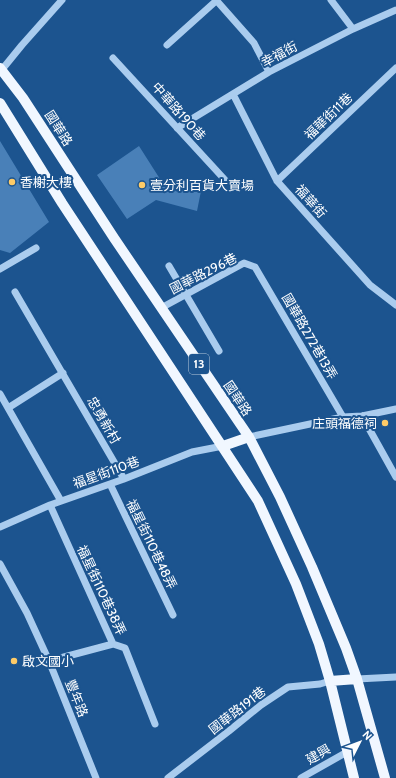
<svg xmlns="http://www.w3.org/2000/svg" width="396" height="778" viewBox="0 0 396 778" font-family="Cabin,'Noto Sans TC',sans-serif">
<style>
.building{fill:#4980b8}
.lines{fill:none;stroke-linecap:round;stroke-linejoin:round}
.minor{stroke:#ace;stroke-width:7}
.major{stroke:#f1f7ff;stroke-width:10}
.poi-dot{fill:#fecb67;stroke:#1c548f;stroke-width:1.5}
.labels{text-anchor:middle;stroke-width:4;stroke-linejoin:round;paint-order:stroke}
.shield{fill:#1c548f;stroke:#bcd;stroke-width:1}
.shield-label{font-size:12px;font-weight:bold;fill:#fff}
.street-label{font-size:13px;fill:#fff;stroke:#1c548f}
.poi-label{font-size:13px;fill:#fff;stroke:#1c548f;text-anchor:start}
</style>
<rect width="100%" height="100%" fill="#1c548f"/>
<path class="building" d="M 0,141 L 49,222 L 10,253 L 0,250 Z
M 139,146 L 160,179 L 201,191 L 197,211 L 156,200 L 127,219 L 97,175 Z"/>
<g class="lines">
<path class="minor" d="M 216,0 L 254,43 L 269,72
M 331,0 L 353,29
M 167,45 L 216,1
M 113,58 L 226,181
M 0,72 L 22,45 L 62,0
M 233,94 L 277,181 L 370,285 L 396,305
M 177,128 L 269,72 L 353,29 L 396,10
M 277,181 L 396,68
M 169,266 L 219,351
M 0,269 L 36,248
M 15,292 L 124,479
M 161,308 L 244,263 L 255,267 L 343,417
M 0,394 L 61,501
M 8,408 L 63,373
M 362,416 L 396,477
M 249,437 L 343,417 L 362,416 L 396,409
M 110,484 L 173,615
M 50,505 L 113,644 L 125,648 L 155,724
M 0,527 L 50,505 L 124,479 L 192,452 L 223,446
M 0,564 L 27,613 L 49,661 L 96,778
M 49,661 L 113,644
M 357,679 L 396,677
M 168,778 L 229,731 L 261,705 L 288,687 L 320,684 L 330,681
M 301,778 L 347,752"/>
<path class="major" d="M 0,68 L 23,98 L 114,238 L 249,437 L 280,497 L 312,567 L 346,648 L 357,679 L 385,778
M 0,103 L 62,203 L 258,501 L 296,584 L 319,644 L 330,681 L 354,778
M 223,446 L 249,437
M 330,681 L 357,679"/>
</g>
<g class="poi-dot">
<circle cx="12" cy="182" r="4"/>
<circle cx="142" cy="185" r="4"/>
<circle cx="385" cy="423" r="4"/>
<circle cx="14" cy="661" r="4"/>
</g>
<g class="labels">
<rect class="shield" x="189" y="354" width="20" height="20" rx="3"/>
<g class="shield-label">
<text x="199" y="368">13</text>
</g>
<g class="street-label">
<text transform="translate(279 54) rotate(-28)" y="5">幸福街</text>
<text transform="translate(179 111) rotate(48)" y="5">中華路190巷</text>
<text transform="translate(328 116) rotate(-44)" y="5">福華街11巷</text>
<text transform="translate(59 128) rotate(57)" y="5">國華路</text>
<text transform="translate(311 201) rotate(48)" y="5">福華街</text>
<text transform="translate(203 273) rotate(-27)" y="5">國華路296巷</text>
<text transform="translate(310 336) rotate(60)" y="5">國華路272巷13弄</text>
<text transform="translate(238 398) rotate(56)" y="5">國華路</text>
<text transform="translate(104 420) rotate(60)" y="5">忠勇新村</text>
<text transform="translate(106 472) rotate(-20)" y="5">福星街110巷</text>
<text transform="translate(152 544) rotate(64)" y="5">福星街110巷48弄</text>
<text transform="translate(102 590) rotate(65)" y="5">福星街110巷38弄</text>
<text transform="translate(77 698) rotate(68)" y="5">豐年路</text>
<text transform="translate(237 710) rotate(-38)" y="5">國華路191巷</text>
<text transform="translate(318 754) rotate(-30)" y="5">建興</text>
</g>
<g class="poi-label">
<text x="20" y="187">香榭大樓</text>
<text x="150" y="190">壹分利百貨大賣場</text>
<text x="377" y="428" text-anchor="end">庄頭福德祠</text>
<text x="22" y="666">啟文國小</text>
</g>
</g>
<g transform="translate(360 742) rotate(48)" stroke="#1c548f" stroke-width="3" paint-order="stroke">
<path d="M0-3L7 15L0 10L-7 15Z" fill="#ffffff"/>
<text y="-6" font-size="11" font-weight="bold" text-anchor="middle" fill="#ffffff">N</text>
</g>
</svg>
